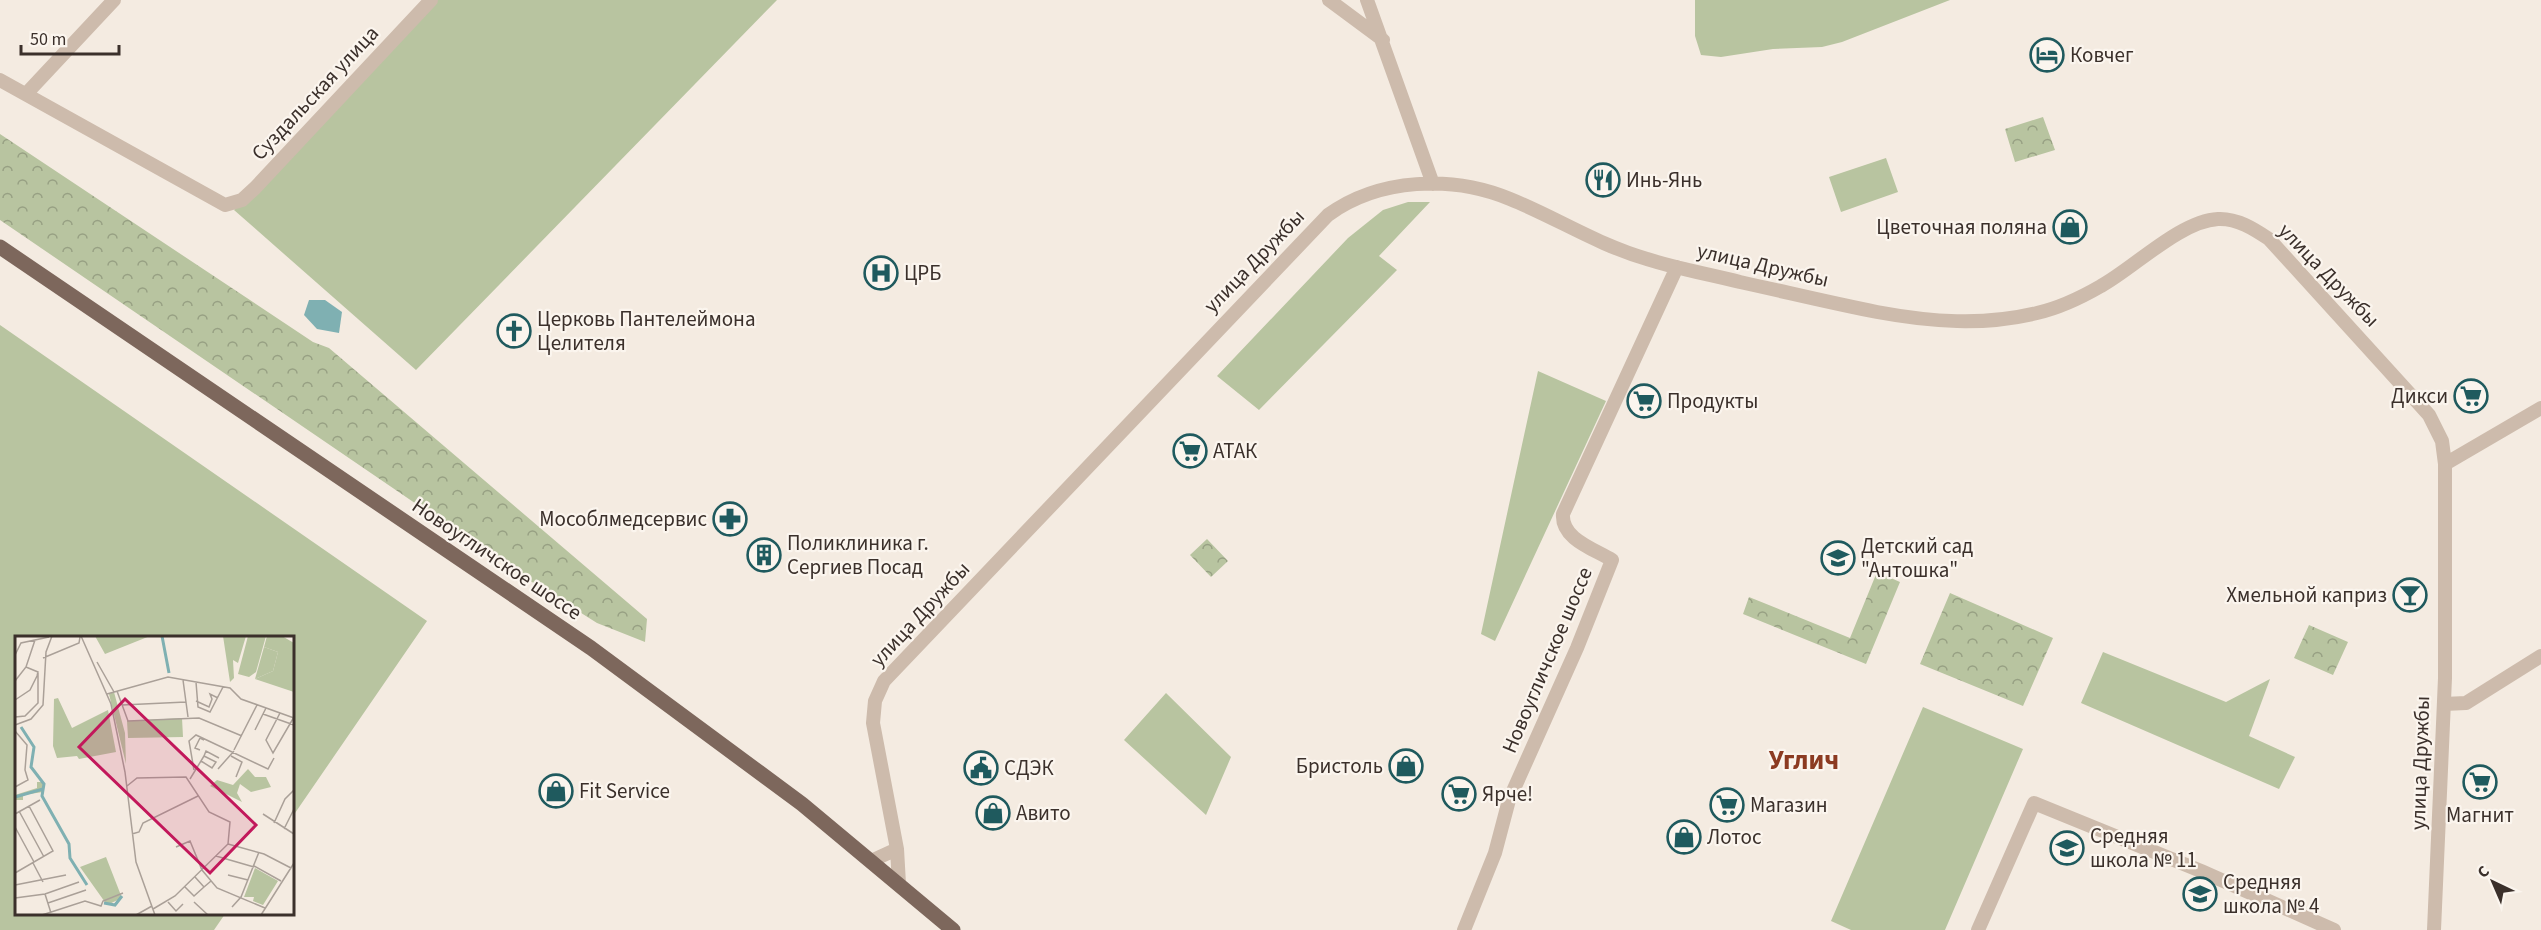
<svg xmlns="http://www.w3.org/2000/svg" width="2541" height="930" viewBox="0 0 2541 930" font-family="'Source Sans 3',sans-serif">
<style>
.green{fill:#b8c4a0}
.forest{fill:url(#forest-crowns)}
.water{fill:#7fb0b2}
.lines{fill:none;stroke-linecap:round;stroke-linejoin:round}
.minor{stroke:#cdbbac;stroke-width:14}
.major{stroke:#7d675c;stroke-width:15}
.labels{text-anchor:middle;stroke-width:4.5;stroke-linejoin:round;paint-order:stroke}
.poi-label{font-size:21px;fill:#3b302b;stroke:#fbf5ee;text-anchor:start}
.street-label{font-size:21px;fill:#3b302b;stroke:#fbf5ee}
.district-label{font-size:27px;font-weight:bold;fill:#8c3b22;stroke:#fbf5ee}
.inset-river{fill:none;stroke:#7fb0b2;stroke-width:3}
.inset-road{fill:none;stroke:#aaa098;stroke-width:1.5}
.view{fill:#c2185b;fill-opacity:0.15;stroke:#c2185b;stroke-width:3}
.inset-edge{fill:none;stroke:#3b302b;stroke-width:3}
</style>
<defs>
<pattern id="forest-crowns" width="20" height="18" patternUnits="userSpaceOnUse" patternTransform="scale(1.5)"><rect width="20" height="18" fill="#b8c4a0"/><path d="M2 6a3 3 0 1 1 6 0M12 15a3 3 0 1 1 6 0" fill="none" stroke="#97a083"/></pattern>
</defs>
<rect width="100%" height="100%" fill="#f4ebe1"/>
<path class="green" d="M 430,0 L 777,0 L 416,370 L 234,210 Z
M 1695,0 L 1950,0 L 1842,42 L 1822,47 L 1773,49 L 1721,57 L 1701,55 L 1695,36 Z
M 1886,158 L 1898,192 L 1841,212 L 1829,177 Z
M 1408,202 L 1430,202 L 1379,256 L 1397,270 L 1259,410 L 1217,376 L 1348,238 L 1383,210 Z
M 0,325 L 427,621 L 293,816 L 292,638 L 16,638 L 16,914 L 225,914 L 214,930 L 0,930 Z
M 1538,371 L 1606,401 L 1495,641 L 1481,634 Z
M 2103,652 L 2226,702 L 2270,679 L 2249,736 L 2295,757 L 2279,789 L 2081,703 Z
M 1166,693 L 1231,757 L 1206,815 L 1124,740 Z
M 1923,707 L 2023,749 L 1945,930 L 1851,930 L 1831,921 Z"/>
<path class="forest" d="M 2043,117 L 2055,150 L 2015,162 L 2005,129 Z
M 0,134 L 313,342 L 329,348 L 647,619 L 645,642 L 597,623 L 513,570 L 0,220 Z
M 1207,539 L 1228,561 L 1211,577 L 1190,555 Z
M 1877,572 L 1900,582 L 1866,664 L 1743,614 L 1749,597 L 1850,638 Z
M 1950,593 L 2053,638 L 2023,706 L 1920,664 Z
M 2309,625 L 2348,642 L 2333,675 L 2294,658 Z"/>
<path class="water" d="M 309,300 L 325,300 L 342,312 L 339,333 L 317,329 L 304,315 Z"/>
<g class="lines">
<path class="minor" d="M 1329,0 L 1383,40
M 1367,0 L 1433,184
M 0,80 L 225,205 L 242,200 L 255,188 L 431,0
M 26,94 L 114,0
M 2445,464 L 2541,408
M 2444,704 L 2466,703 L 2541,656
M 897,849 L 899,884
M 871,861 L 897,849 L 873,723 L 875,701 L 884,681 L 1328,215 C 1379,178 1452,175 1510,199 C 1557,218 1598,245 1647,259 C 1678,269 1709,274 1740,282 C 1786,292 1831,303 1877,312 C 1931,322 1983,326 2037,313 C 2059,308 2082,297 2101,286 C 2134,268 2180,221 2218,219 C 2237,218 2254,229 2269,239 L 2429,415 L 2442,441 L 2445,464 L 2445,678 L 2434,930
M 1464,930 L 1495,853 L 1509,800 L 1577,648 L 1612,560 C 1594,549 1561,539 1563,514 L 1677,267
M 1978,930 L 2034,803 L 2201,871 L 2334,930"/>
<path class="major" d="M 0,247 L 591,648 L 802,804 L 953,930"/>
</g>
<defs>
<symbol id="hotel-ring" viewBox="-11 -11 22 22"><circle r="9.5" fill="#fbf5ee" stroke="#1f5a5e" stroke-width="1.5"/><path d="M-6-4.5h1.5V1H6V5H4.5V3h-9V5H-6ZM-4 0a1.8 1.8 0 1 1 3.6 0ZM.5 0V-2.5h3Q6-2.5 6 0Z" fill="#1f5a5e"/></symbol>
<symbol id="restaurant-ring" viewBox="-11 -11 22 22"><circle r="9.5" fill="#fbf5ee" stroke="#1f5a5e" stroke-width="1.5"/><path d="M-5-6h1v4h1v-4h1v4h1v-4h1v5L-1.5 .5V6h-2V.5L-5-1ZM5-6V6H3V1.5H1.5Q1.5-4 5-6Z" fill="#1f5a5e"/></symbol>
<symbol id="shop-ring" viewBox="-11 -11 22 22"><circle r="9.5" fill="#fbf5ee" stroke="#1f5a5e" stroke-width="1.5"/><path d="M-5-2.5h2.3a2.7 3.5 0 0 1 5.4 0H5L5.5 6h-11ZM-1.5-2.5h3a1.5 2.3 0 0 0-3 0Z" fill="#1f5a5e"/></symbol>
<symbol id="hospital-ring" viewBox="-11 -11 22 22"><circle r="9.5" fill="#fbf5ee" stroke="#1f5a5e" stroke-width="1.5"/><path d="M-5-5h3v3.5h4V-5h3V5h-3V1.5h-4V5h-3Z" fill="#1f5a5e"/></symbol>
<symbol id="church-ring" viewBox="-11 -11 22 22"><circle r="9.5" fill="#fbf5ee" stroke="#1f5a5e" stroke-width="1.5"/><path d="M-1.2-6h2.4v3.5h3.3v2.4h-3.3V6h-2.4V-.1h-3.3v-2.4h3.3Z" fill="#1f5a5e"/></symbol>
<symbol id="supermarket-ring" viewBox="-11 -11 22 22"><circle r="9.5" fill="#fbf5ee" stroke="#1f5a5e" stroke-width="1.5"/><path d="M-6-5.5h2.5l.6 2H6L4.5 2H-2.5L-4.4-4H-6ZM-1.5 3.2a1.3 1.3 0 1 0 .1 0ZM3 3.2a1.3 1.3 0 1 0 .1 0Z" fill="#1f5a5e"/></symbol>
<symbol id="pharmacy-ring" viewBox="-11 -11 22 22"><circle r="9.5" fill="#fbf5ee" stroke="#1f5a5e" stroke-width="1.5"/><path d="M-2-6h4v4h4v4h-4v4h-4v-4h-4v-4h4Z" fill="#1f5a5e"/></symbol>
<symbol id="building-ring" viewBox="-11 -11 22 22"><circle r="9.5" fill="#fbf5ee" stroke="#1f5a5e" stroke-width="1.5"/><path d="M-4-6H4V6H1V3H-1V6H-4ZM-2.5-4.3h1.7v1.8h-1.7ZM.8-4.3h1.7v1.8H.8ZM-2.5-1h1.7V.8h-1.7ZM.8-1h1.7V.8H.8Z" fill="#1f5a5e"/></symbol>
<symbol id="school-ring" viewBox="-11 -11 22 22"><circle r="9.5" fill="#fbf5ee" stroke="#1f5a5e" stroke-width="1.5"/><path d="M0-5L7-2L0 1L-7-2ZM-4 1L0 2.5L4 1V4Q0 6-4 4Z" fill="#1f5a5e"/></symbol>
<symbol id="bar-ring" viewBox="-11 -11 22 22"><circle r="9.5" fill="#fbf5ee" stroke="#1f5a5e" stroke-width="1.5"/><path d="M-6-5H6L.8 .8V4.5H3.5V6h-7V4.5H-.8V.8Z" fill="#1f5a5e"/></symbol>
<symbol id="civic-ring" viewBox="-11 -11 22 22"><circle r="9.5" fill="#fbf5ee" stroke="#1f5a5e" stroke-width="1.5"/><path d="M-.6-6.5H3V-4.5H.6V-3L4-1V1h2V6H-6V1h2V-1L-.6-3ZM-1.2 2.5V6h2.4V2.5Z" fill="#1f5a5e"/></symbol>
</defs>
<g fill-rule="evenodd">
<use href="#hotel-ring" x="2028" y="36" width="38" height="38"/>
<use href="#restaurant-ring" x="1584" y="161" width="38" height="38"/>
<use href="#shop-ring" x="2051" y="208" width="38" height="38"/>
<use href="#hospital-ring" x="862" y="254" width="38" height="38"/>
<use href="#church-ring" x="495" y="312" width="38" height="38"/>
<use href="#supermarket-ring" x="2452" y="377" width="38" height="38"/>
<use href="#supermarket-ring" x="1625" y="382" width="38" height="38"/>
<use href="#supermarket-ring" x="1171" y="432" width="38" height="38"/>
<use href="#pharmacy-ring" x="711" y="500" width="38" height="38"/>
<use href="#building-ring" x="745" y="536" width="38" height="38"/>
<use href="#school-ring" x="1819" y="539" width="38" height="38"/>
<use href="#bar-ring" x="2391" y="576" width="38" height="38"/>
<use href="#shop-ring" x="1387" y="747" width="38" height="38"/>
<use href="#civic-ring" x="962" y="749" width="38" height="38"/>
<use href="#supermarket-ring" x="2461" y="763" width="38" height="38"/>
<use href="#shop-ring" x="537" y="772" width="38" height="38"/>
<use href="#supermarket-ring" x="1440" y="775" width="38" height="38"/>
<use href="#supermarket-ring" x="1708" y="786" width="38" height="38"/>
<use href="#shop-ring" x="974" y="794" width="38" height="38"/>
<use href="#shop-ring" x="1665" y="818" width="38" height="38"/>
<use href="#school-ring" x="2048" y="829" width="38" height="38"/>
<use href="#school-ring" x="2181" y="875" width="38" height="38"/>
</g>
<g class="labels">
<g class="poi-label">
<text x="2070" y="62">Ковчег</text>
<text x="1626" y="187">Инь-Янь</text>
<text x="2047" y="234" text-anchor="end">Цветочная поляна</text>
<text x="904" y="280">ЦРБ</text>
<text x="537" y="326">Церковь Пантелеймона<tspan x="537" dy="24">Целителя</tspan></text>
<text x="2448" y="403" text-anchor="end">Дикси</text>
<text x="1667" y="408">Продукты</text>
<text x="1213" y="458">АТАК</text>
<text x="707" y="526" text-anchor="end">Мособлмедсервис</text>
<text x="787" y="550">Поликлиника г.<tspan x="787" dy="24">Сергиев Посад</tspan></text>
<text x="1861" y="553">Детский сад<tspan x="1861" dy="24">"Антошка"</tspan></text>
<text x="2387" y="602" text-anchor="end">Хмельной каприз</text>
<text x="1383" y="773" text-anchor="end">Бристоль</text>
<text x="1004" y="775">СДЭК</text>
<text x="579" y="798">Fit Service</text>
<text x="1482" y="801">Ярче!</text>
<text x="1750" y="812">Магазин</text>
<text x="1016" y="820">Авито</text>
<text x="2480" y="822" text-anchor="middle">Магнит</text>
<text x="2090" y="843">Средняя<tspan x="2090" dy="24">школа № 11</tspan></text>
<text x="1707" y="844">Лотос</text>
<text x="2223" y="889">Средняя<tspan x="2223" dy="24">школа № 4</tspan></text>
</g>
<g class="street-label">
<text transform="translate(315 93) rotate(-47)" y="7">Суздальская улица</text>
<text transform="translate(1254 261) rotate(-46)" y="7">улица Дружбы</text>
<text transform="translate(1763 265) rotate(13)" y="7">улица Дружбы</text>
<text transform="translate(2329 275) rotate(46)" y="7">улица Дружбы</text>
<text transform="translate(497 559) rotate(34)" y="7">Новоугличское шоссе</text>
<text transform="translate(920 614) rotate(-47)" y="7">улица Дружбы</text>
<text transform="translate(1547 660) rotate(-67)" y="7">Новоугличское шоссе</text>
<text transform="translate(2420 763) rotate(-88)" y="7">улица Дружбы</text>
</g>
<g class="district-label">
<text x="1804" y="769">Углич</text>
</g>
</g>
<g transform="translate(15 636)">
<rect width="279" height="279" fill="#f4ebe1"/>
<path d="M 80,0 L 135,0 L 90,18 ZM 252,0 L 267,0 L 279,7 L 279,56 L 240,43 L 258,35 L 263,16 L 249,11 ZM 43,62 L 57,92 L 93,74 L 101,116 L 64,123 L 62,120 L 42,122 L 38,110 L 39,63 ZM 167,82 L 168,101 L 113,102 L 112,85 ZM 233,133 L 240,141 L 251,141 L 256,151 L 236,156 L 225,148 L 222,157 L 227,166 L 195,150 L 202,144 L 218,149 ZM 91,221 L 107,262 L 92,269 L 65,231 ZM 240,232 L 263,245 L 248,269 L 238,265 L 239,261 L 229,261 Z" fill="#b8c4a0"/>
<path d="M 208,0 L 231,0 L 223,27 L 218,24 L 219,42 L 215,46 ZM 233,0 L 251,0 L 241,36 L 234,41 L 223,38 ZM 249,11 L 263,16 L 258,35 L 240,43 ZM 99,56 L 110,97 L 111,128 L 94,58 ZM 22,146 L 29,146 L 28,156 L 8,159 L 8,164 L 0,164 L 0,159 L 22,152 Z" fill="#b8c4a0"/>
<path class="inset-river" d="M 147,0 L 154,37M 6,91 L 19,111 L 16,131 L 29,148 L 27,160 L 54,208 L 55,222 L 72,249M 0,161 L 28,153M 89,267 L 100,269 L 107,260"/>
<path class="inset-road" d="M 66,0 L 96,68 L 110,136 L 121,226 L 140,279M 0,19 L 6,7 L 34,1M 28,22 L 64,7 L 65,1M 82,26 L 99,56M 168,44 L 173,81M 0,45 L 11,31 L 20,4M 181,46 L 183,71 L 195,76 L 208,51M 102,55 L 113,85 L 184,82 L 227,100M 92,58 L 153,41 L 215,52 L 226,63 L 279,82M 0,64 L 15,54 L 22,40 L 23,36 L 11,31M 181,65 L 194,71 L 197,63 L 195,58 L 203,62M 107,69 L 171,66M 265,77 L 251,104 L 258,117 L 279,81M 248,78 L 279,89M 0,81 L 10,80 L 23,67 L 23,37M 0,89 L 16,83 L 28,69 L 31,16 L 37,0M 240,94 L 251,72M 0,95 L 12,109 L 10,134 L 13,144 L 0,151M 185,114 L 180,112 L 185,102 L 189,104M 219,114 L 242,69M 189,120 L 191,115 L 204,122M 216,120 L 227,126 L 221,141M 186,125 L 197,132 L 201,126 L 189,120M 203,133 L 219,115M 179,134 L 174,105 L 181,99 L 253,133 L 259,122M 175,143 L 189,120M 112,150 L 122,142 L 171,141 L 194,176 L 215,186 L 213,208 L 160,260 L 138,273M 4,175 L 29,221M 0,178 L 25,164M 248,178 L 279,198M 259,187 L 270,163 L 279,154M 0,191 L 19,226M 269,193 L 279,173M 117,198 L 124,196 L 128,187 L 183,160M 213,208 L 249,218 L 276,232M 161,211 L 175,205 L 187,234 L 202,252 L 250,272M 201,220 L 239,231M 18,227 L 28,246M 239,230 L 266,245M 0,237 L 38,215 L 14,170M 213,239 L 233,244M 180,241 L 189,251 L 196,245M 0,249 L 51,239M 170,251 L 179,260 L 189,251M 30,258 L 36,277M 0,262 L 30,258 L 64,246M 153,266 L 161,275 L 168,268M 179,266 L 193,279M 33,267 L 71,254M 217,271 L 226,261 L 244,216M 27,279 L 70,265 L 86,270 L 88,265 L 108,257M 121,279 L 137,270M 246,279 L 279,227"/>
<path class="view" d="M 110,63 L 241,189 L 195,237 L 64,111 Z"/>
<rect width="279" height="279" class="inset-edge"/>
</g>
<g transform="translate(2493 882) rotate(316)" stroke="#fbf5ee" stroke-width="4.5" paint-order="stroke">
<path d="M0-4.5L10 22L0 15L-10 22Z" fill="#3b302b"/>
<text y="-9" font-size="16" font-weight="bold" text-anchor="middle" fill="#3b302b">С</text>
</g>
<path d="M21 45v9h98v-9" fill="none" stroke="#3b302b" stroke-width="3"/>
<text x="30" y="45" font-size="18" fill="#3b302b" stroke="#fbf5ee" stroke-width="4.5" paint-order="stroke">50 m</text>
</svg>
